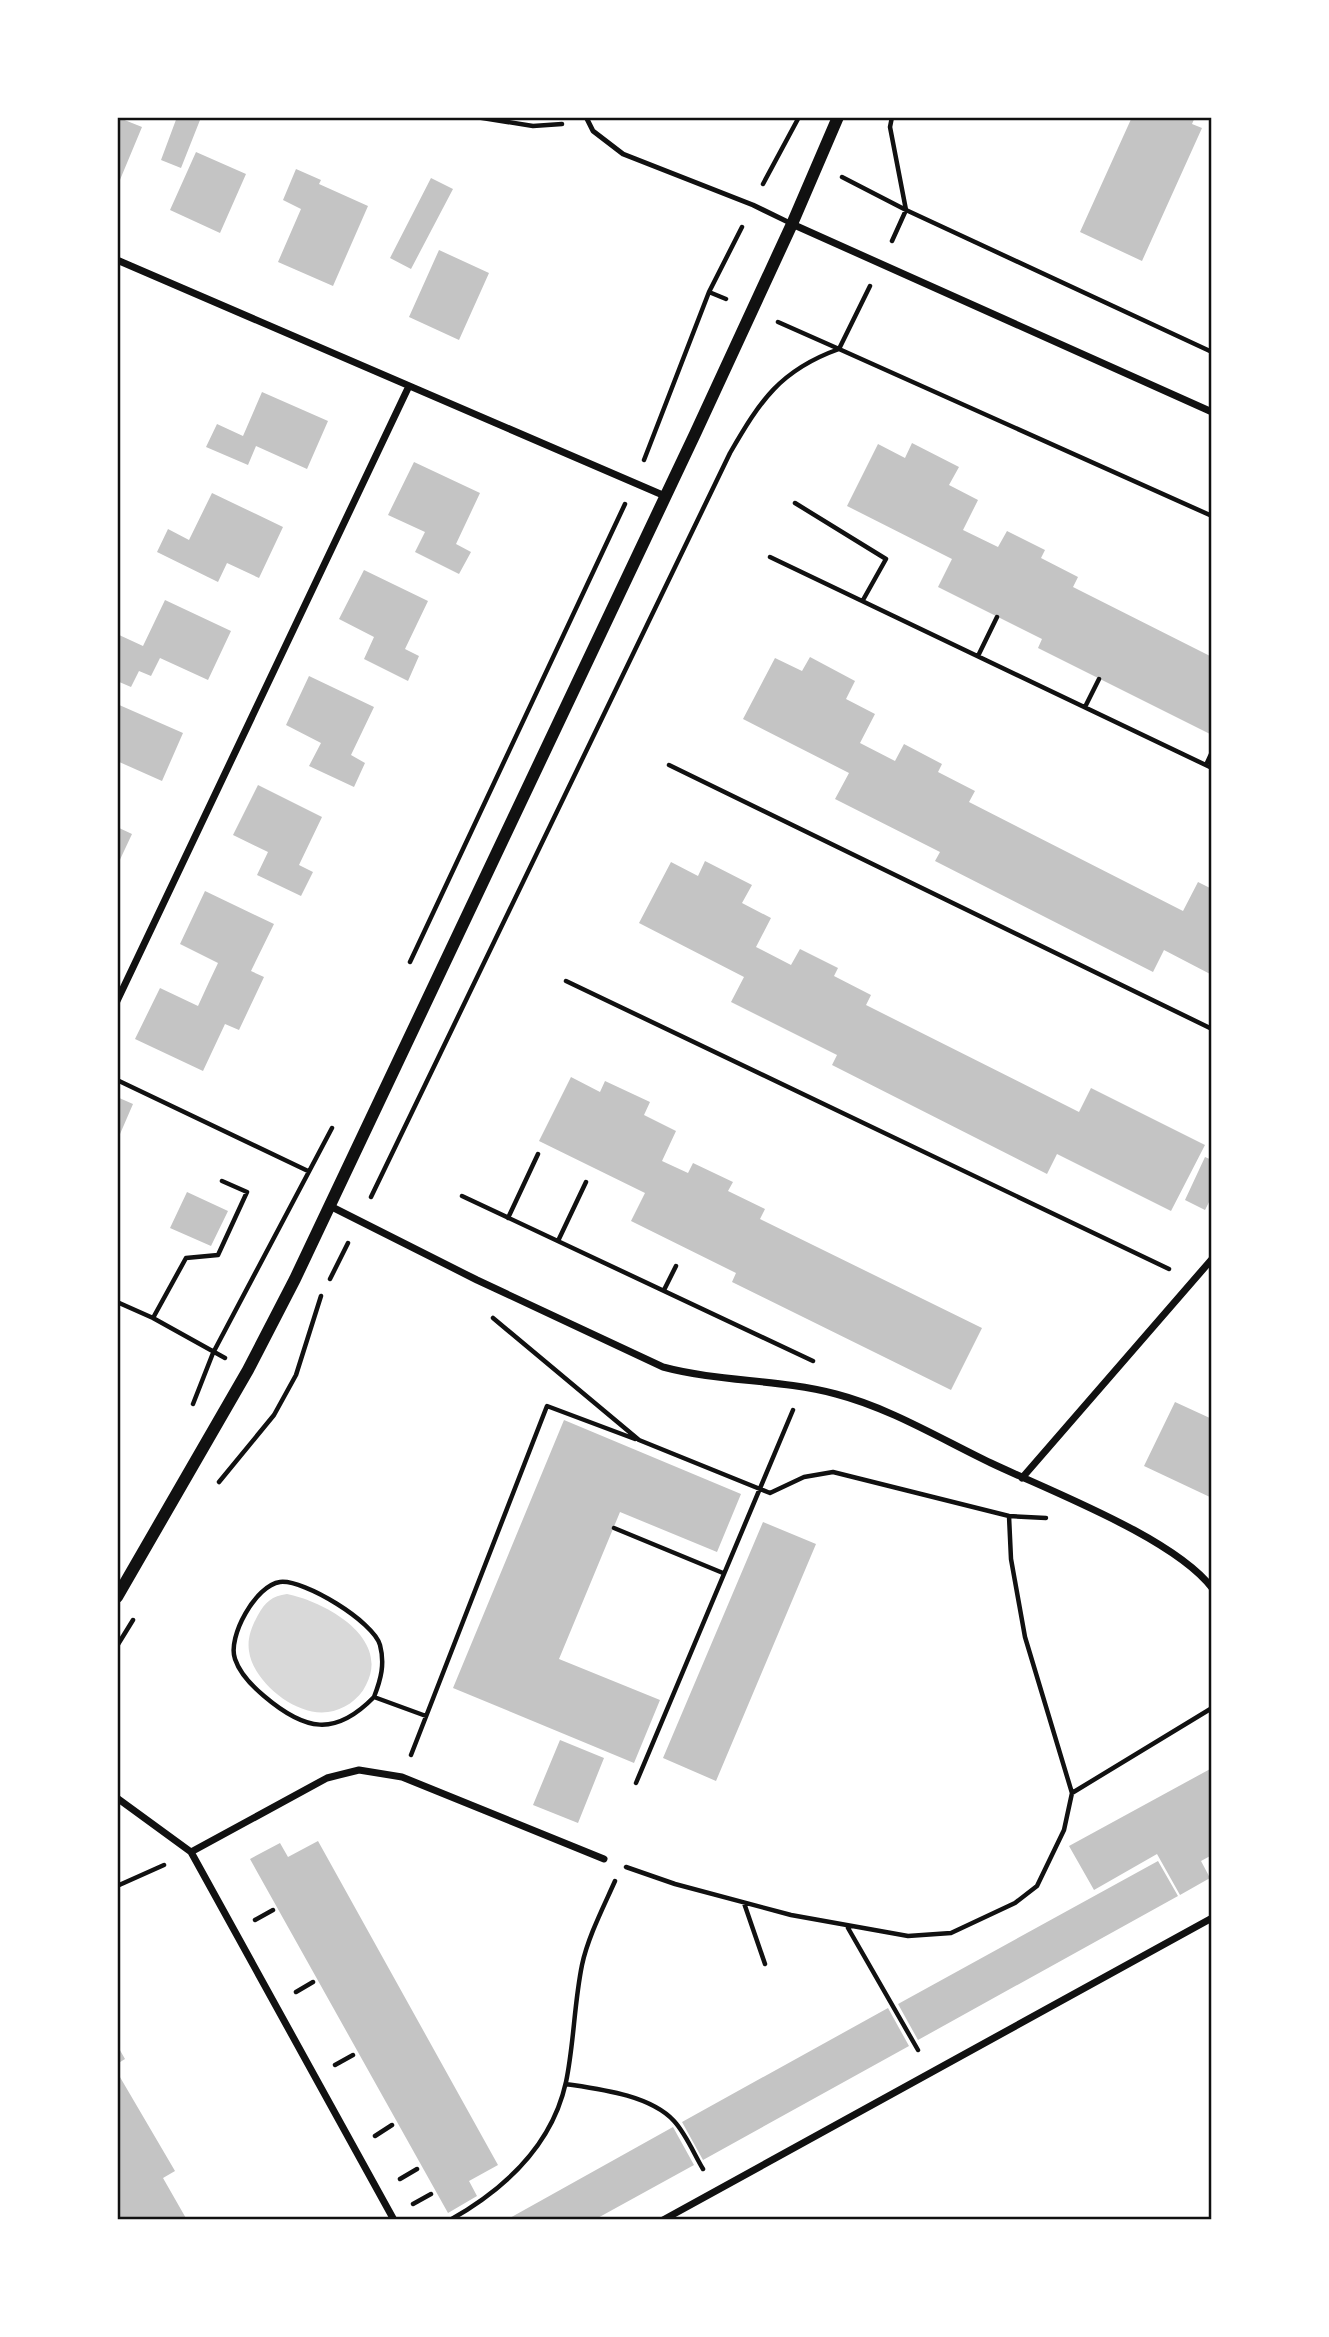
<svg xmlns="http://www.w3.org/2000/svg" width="1329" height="2337" viewBox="0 0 1329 2337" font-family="'Playfair Display',serif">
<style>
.water{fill:#d9d9d9}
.building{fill:#c4c4c4}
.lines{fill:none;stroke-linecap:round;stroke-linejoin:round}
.path{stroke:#111;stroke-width:4.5}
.service{stroke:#111;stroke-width:5}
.minor{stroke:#111;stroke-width:7}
.tertiary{stroke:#111;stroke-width:12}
.neatline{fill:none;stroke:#111;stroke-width:2.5}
</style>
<rect width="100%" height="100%" fill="#fff"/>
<path class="water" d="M 287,1594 C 326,1602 391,1638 366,1685 C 359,1700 343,1710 328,1712 C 296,1717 253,1682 249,1651 C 247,1638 252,1626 258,1615 C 265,1602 272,1596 287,1594 Z"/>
<path class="building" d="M 117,117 L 142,127 L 117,187 Z
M 177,117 L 200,120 L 181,168 L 161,160 Z
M 1132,117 L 1195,117 L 1192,124 L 1202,128 L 1142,261 L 1080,232 Z
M 196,152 L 246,174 L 220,233 L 170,210 Z
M 296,169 L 321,180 L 319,184 L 368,206 L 333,286 L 278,262 L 301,209 L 283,200 Z
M 431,178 L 453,189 L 411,269 L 390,258 Z
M 439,250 L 489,273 L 459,340 L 409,317 Z
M 262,392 L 328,421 L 307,469 L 256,446 L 248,465 L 206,447 L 217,424 L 243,436 Z
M 912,443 L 959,467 L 949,485 L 978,500 L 963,530 L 998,547 L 1007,531 L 1045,550 L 1041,558 L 1078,577 L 1073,587 L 1212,657 L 1212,735 L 1038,648 L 1042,639 L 938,587 L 952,559 L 847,506 L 878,444 L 905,458 Z
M 414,462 L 480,493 L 456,544 L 471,552 L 459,574 L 415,552 L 425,532 L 388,515 Z
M 212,493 L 283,527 L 259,578 L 227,563 L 218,582 L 157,552 L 168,529 L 189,540 Z
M 364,570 L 428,601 L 405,649 L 419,656 L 408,681 L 364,659 L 374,637 L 339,619 Z
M 165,600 L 231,631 L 208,680 L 160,658 L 151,676 L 139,671 L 131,687 L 117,681 L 117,634 L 143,646 Z
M 810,657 L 855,681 L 846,699 L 875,714 L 860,743 L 895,761 L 904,744 L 942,764 L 938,772 L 975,791 L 969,802 L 1183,911 L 1198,882 L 1212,889 L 1212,975 L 1164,950 L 1153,972 L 935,861 L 940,852 L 835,799 L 849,773 L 743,719 L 775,658 L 802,671 Z
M 309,676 L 374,707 L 351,755 L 365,763 L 354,787 L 309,766 L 321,743 L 286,725 Z
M 117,704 L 183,733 L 162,781 L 117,761 Z
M 258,785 L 322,817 L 299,865 L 313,872 L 301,896 L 257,875 L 268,852 L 233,835 Z
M 117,827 L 132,834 L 117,866 Z
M 705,861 L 752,885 L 742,903 L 771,918 L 756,947 L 791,965 L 800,949 L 838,968 L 834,976 L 871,995 L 866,1005 L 1079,1112 L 1091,1088 L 1205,1145 L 1171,1211 L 1057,1154 L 1047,1174 L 832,1065 L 837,1055 L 731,1002 L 744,977 L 639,923 L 671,862 L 698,876 Z
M 205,891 L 274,924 L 251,971 L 264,977 L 239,1030 L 225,1024 L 203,1071 L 135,1039 L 160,988 L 198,1006 L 209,982 L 218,963 L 180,944 Z
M 571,1077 L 600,1092 L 605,1081 L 650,1102 L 644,1115 L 676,1131 L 662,1161 L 688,1173 L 693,1163 L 733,1182 L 728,1191 L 765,1209 L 760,1219 L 982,1328 L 951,1390 L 732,1282 L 736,1273 L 631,1221 L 645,1193 L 539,1141 Z
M 117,1097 L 133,1104 L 117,1141 Z
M 1205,1157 L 1212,1160 L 1212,1196 L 1205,1210 L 1185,1200 Z
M 187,1192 L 228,1211 L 211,1246 L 170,1228 Z
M 1175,1402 L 1212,1419 L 1212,1498 L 1144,1466 Z
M 564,1420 L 741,1494 L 717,1552 L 620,1512 L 559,1659 L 660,1700 L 634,1763 L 453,1688 Z
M 763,1522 L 816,1544 L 716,1781 L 663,1758 Z
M 560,1740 L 604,1758 L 578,1823 L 533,1805 Z
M 1212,1768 L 1212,1855 L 1201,1861 L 1210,1878 L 1180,1895 L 1157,1854 L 1094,1890 L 1069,1846 Z
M 318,1841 L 498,2165 L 469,2181 L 477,2196 L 448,2213 L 250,1859 L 280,1843 L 288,1857 Z
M 1158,1861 L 1178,1896 L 918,2040 L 898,2004 Z
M 888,2008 L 909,2046 L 703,2160 L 682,2122 Z
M 117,2045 L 125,2059 L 117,2064 Z
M 117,2072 L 175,2171 L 163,2178 L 187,2220 L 117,2220 Z
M 673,2127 L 694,2165 L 594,2220 L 506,2220 Z"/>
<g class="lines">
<path class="path" d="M 476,117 L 533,126 L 562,124
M 892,117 L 890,127 L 906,210 L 892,241
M 842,177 L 906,210 L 1212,352
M 763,184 L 799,117
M 870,286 L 839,349 L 1212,516
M 709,292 L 726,299
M 644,460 L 709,292 L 742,227
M 795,503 L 886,559 L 863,600
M 770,557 L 1212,768
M 978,656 L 997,617
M 1085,707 L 1099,679
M 669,765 L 1212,1029
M 1206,765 L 1212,752
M 410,962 L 625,504
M 566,981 L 1169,1269
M 117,1080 L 308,1171
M 462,1196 L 813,1361
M 371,1197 L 730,453 C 760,401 780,370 839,349 L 778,322
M 508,1218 L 538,1154
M 558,1241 L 586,1182
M 330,1279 L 348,1243
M 664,1290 L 676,1266
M 117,1302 L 153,1318 L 225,1358
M 153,1318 L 186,1258 L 218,1255 L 247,1192 L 222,1181
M 493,1318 L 639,1440 L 770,1493 L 804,1477 L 833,1472 L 1009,1516 L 1046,1518
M 193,1404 L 213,1353 L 332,1128
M 219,1482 L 274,1415 L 296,1375 L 321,1296
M 614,1528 L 723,1573
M 117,1646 L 133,1620
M 374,1697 C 335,1737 305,1731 264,1696 C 252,1686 240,1674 235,1659 C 227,1637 256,1585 280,1582 C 304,1579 374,1622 380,1645 C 385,1664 381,1679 374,1697 L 426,1716
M 411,1755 L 547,1406 L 635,1439
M 636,1783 L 793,1410
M 1072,1793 L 1212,1708
M 626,1867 L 675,1884 L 791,1915 L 908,1936 L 951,1933 L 1015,1903 L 1037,1886 L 1064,1830 L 1072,1793 L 1025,1637 L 1011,1559 L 1009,1516
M 117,1886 L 164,1865
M 744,1903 L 765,1964
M 255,1920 L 273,1910
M 848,1928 L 918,2050
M 296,1992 L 313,1982
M 335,2065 L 353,2055
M 566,2084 C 599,2089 650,2095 674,2121 C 686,2134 694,2154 703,2169
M 375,2136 L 392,2125
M 400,2179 L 417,2169
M 413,2204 L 431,2194
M 450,2220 C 505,2189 552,2146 566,2082 C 574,2044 574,2004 582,1965 C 588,1937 603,1908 615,1881"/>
<path class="service" d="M 586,117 L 593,131 L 623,154 L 753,205 L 790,223"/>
<path class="minor" d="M 792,224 L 1212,412
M 117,260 L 665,496
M 117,1001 L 409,386
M 330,1206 L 477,1280 L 663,1367 C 719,1382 779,1379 836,1394 C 890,1408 941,1439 991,1463 C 1050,1491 1174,1538 1212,1588
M 1022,1478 L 1212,1259
M 117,1798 L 191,1852 L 394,2220
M 191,1852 L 327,1778 L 359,1770 L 402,1777 L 604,1859
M 663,2220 L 1212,1918"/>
<path class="tertiary" d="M 117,1597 L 248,1370 L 295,1279 L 695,434 L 792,224 L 838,117"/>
</g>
<rect width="1329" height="2337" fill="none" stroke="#ffffff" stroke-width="238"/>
<rect x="119" y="119" width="1091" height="2099" class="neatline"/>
</svg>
